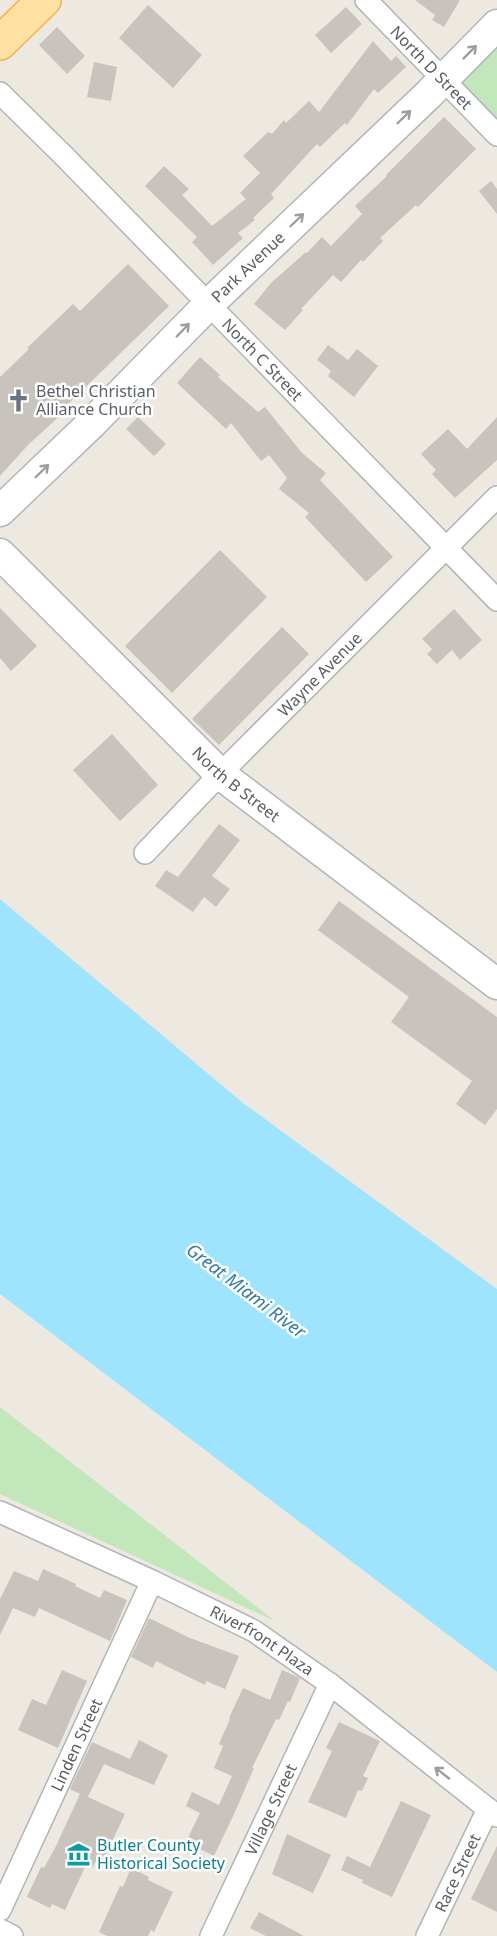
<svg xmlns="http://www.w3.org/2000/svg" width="497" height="1936" viewBox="0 0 497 1936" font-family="'Noto Sans',sans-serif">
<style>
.green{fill:#c1e7ba}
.water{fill:#9ee4ff}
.building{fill:#c8c3bd}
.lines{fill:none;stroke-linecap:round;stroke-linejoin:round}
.street-casing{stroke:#b1b5b9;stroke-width:24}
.secondary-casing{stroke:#b2b7bc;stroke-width:33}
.primary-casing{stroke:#fbae4b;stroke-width:36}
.street{stroke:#fff;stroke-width:21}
.secondary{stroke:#fff;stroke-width:30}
.primary{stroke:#ffe2a3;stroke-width:33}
.oneway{stroke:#9b9fa1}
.labels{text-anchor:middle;stroke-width:5;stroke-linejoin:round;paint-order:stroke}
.street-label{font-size:16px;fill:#595f62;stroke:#fff}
.worship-label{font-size:16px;fill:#5b616d;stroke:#fff;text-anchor:start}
.culture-label{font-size:16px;fill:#0d838f;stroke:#fff;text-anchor:start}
.water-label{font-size:18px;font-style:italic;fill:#317ca5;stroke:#fff}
</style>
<rect width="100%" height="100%" fill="#ede8e0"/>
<path class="green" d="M 497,25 L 497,135 L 444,79 Z
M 0,1407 L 275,1621 L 0,1494 Z"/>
<path class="water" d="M 0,899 L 243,1103 L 497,1289 L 497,1672 L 0,1294 Z"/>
<path class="building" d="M 415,0 L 460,0 L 444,27 L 432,20 L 435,15 Z
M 148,5 L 202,55 L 173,88 L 119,38 Z
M 346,7 L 362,24 L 331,53 L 315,35 Z
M 57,27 L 85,56 L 67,74 L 39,45 Z
M 373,41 L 391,61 L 396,56 L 406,67 L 378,93 L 374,89 L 347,125 L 345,123 L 320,147 L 317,144 L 271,194 L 274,198 L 253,218 L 255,220 L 238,233 L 243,238 L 213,265 L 192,242 L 197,237 L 145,186 L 164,166 L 189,189 L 182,195 L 212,226 L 246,199 L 240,193 L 260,173 L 243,156 L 268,132 L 272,134 L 284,120 L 286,123 L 309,101 L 319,112 Z
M 94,62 L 117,67 L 111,101 L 87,97 Z
M 444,117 L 476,149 L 418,207 L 416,205 L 380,238 L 383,241 L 363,262 L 361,260 L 341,282 L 333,275 L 301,309 L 303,310 L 285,330 L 254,304 L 271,283 L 306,252 L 307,253 L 322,237 L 331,246 L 362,214 L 355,206 L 387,176 L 386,175 Z
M 491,181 L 497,189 L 497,214 L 479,191 Z
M 128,264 L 169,306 L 63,409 L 65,411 L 28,445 L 0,476 L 0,377 L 29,349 L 27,348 L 73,304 L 80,311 Z
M 328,345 L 348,360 L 357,349 L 378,366 L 354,397 L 328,376 L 331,371 L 317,360 Z
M 200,357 L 220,375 L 218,377 L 258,412 L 265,407 L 302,453 L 326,473 L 320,480 L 393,557 L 366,582 L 305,517 L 309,513 L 279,489 L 287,478 L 269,455 L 261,461 L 231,423 L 226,429 L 177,383 Z
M 138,417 L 166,444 L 154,456 L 126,429 Z
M 497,417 L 497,460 L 455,498 L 432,474 L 436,470 L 421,454 L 448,429 L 467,449 Z
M 220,550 L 267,597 L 172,693 L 125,646 Z
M 0,608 L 37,646 L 11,671 L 0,658 Z
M 454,609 L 482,640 L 460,660 L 452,650 L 437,664 L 427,654 L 432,649 L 422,639 Z
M 282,627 L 309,654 L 219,745 L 192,719 Z
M 112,734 L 158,785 L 120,821 L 73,770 Z
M 219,824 L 240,840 L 212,876 L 230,889 L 216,907 L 204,897 L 193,912 L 155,886 L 166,870 L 178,877 Z
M 339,901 L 497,1017 L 497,1109 L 485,1125 L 456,1104 L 472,1081 L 391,1022 L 409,997 L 318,930 Z
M 43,1569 L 76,1584 L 75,1586 L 100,1598 L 104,1590 L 127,1600 L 110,1641 L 39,1608 L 35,1617 L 13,1608 L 0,1635 L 0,1599 L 14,1571 L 38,1581 Z
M 149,1618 L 190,1638 L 239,1656 L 225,1689 L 206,1681 L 205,1685 L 156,1661 L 153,1668 L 131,1657 Z
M 62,1670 L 87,1681 L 58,1748 L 18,1730 L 32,1699 L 46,1705 Z
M 282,1670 L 300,1678 L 290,1702 L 288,1701 L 279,1720 L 276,1719 L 252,1768 L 254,1768 L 235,1812 L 214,1856 L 186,1842 L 200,1813 L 186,1806 L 192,1792 L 219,1805 L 232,1776 L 214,1768 L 223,1746 L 219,1744 L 230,1719 L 229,1718 L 243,1688 L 270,1700 Z
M 339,1722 L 380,1741 L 363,1776 L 368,1778 L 362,1791 L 358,1790 L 346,1818 L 308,1802 L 332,1751 L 326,1748 Z
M 139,1740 L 168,1755 L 154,1785 L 104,1764 L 88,1797 L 125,1814 L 101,1865 L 95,1862 L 92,1868 L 86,1865 L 65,1910 L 52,1904 L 50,1908 L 27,1897 L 41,1867 L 44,1868 L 56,1846 L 80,1794 L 70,1789 L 92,1742 L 130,1759 Z
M 401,1801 L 431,1815 L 392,1897 L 362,1883 L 363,1880 L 341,1870 L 347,1856 L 370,1867 Z
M 287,1834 L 331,1855 L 313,1893 L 272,1874 Z
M 497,1846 L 497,1912 L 471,1899 Z
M 131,1868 L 149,1877 L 148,1880 L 173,1892 L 154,1932 L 151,1930 L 148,1936 L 107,1936 L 99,1932 L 120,1886 L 123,1887 Z
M 259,1912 L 304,1936 L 266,1936 L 250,1928 Z"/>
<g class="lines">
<defs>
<g id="street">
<path id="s1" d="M 366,0 L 497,135"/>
<path id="s2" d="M 0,93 L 65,157 L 497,600"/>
<path id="s3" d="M 145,853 L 220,774 L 497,497"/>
<path id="s4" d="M 0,1512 L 152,1581 L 254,1631 L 330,1684 L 497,1816"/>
<path id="s5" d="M 0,1910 L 152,1581"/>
<path d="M 0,1930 L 12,1936"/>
<path id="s6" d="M 211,1936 L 330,1684"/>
<path id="s7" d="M 427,1936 L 488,1809"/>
</g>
<g id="secondary">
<path id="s8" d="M 0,511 L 92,423 L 209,304 L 429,94 L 497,25"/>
<path id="s9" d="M 0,554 L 220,774 L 497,984"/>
</g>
<path id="primary" d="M 0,43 L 44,0"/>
</defs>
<use href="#street" class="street-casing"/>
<use href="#secondary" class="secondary-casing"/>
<use href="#primary" class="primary-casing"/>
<use href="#street" class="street"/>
<use href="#secondary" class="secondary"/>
<use href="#primary" class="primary"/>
</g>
<defs><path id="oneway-shaft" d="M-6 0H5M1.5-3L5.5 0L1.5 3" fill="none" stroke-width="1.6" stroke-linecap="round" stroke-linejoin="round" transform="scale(1.5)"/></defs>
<g class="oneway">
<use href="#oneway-shaft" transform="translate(470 52) rotate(-45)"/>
<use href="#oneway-shaft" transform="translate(404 117) rotate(-44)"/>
<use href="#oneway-shaft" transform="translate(297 220) rotate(-44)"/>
<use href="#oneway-shaft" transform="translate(183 330) rotate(-46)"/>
<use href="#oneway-shaft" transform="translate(42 471) rotate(-44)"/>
<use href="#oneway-shaft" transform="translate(442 1773) rotate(-142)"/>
</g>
<defs>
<symbol id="church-bare" viewBox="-9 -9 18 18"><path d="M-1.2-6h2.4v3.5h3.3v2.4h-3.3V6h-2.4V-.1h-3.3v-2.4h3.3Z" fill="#6b7280" stroke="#fff" stroke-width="2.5" paint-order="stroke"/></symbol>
<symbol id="museum-bare" viewBox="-9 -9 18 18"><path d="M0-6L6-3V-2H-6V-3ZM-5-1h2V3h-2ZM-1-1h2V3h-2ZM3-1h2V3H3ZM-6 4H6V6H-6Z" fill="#0f9aa8" stroke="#fff" stroke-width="2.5" paint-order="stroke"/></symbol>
</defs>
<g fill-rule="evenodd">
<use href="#church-bare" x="2" y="384" width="33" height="33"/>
<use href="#museum-bare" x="62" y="1838" width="33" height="33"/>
</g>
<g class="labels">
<g class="street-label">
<text dy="6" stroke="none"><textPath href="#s1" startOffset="94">North D Street</textPath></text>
<text dy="6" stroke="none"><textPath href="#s8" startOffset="348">Park Avenue</textPath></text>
<text dy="6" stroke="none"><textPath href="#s2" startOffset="374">North C Street</textPath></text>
<text dy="6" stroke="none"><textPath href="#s3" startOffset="250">Wayne Avenue</textPath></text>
<text dy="6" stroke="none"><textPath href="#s9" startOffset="330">North B Street</textPath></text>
<text dy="6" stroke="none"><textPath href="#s4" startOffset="292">Riverfront Plaza</textPath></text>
<text dy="6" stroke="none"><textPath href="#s5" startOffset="182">Linden Street</textPath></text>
<text dy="6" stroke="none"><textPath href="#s6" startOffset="140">Village Street</textPath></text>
<text dy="6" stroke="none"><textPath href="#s7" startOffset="70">Race Street</textPath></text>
</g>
<g class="worship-label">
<text x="36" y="397">Bethel Christian<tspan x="36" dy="18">Alliance Church</tspan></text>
</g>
<g class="culture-label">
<text x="97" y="1851">Butler County<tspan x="97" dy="18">Historical Society</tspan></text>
</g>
<g class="water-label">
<text transform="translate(246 1291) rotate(37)" y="6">Great Miami River</text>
</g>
</g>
</svg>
